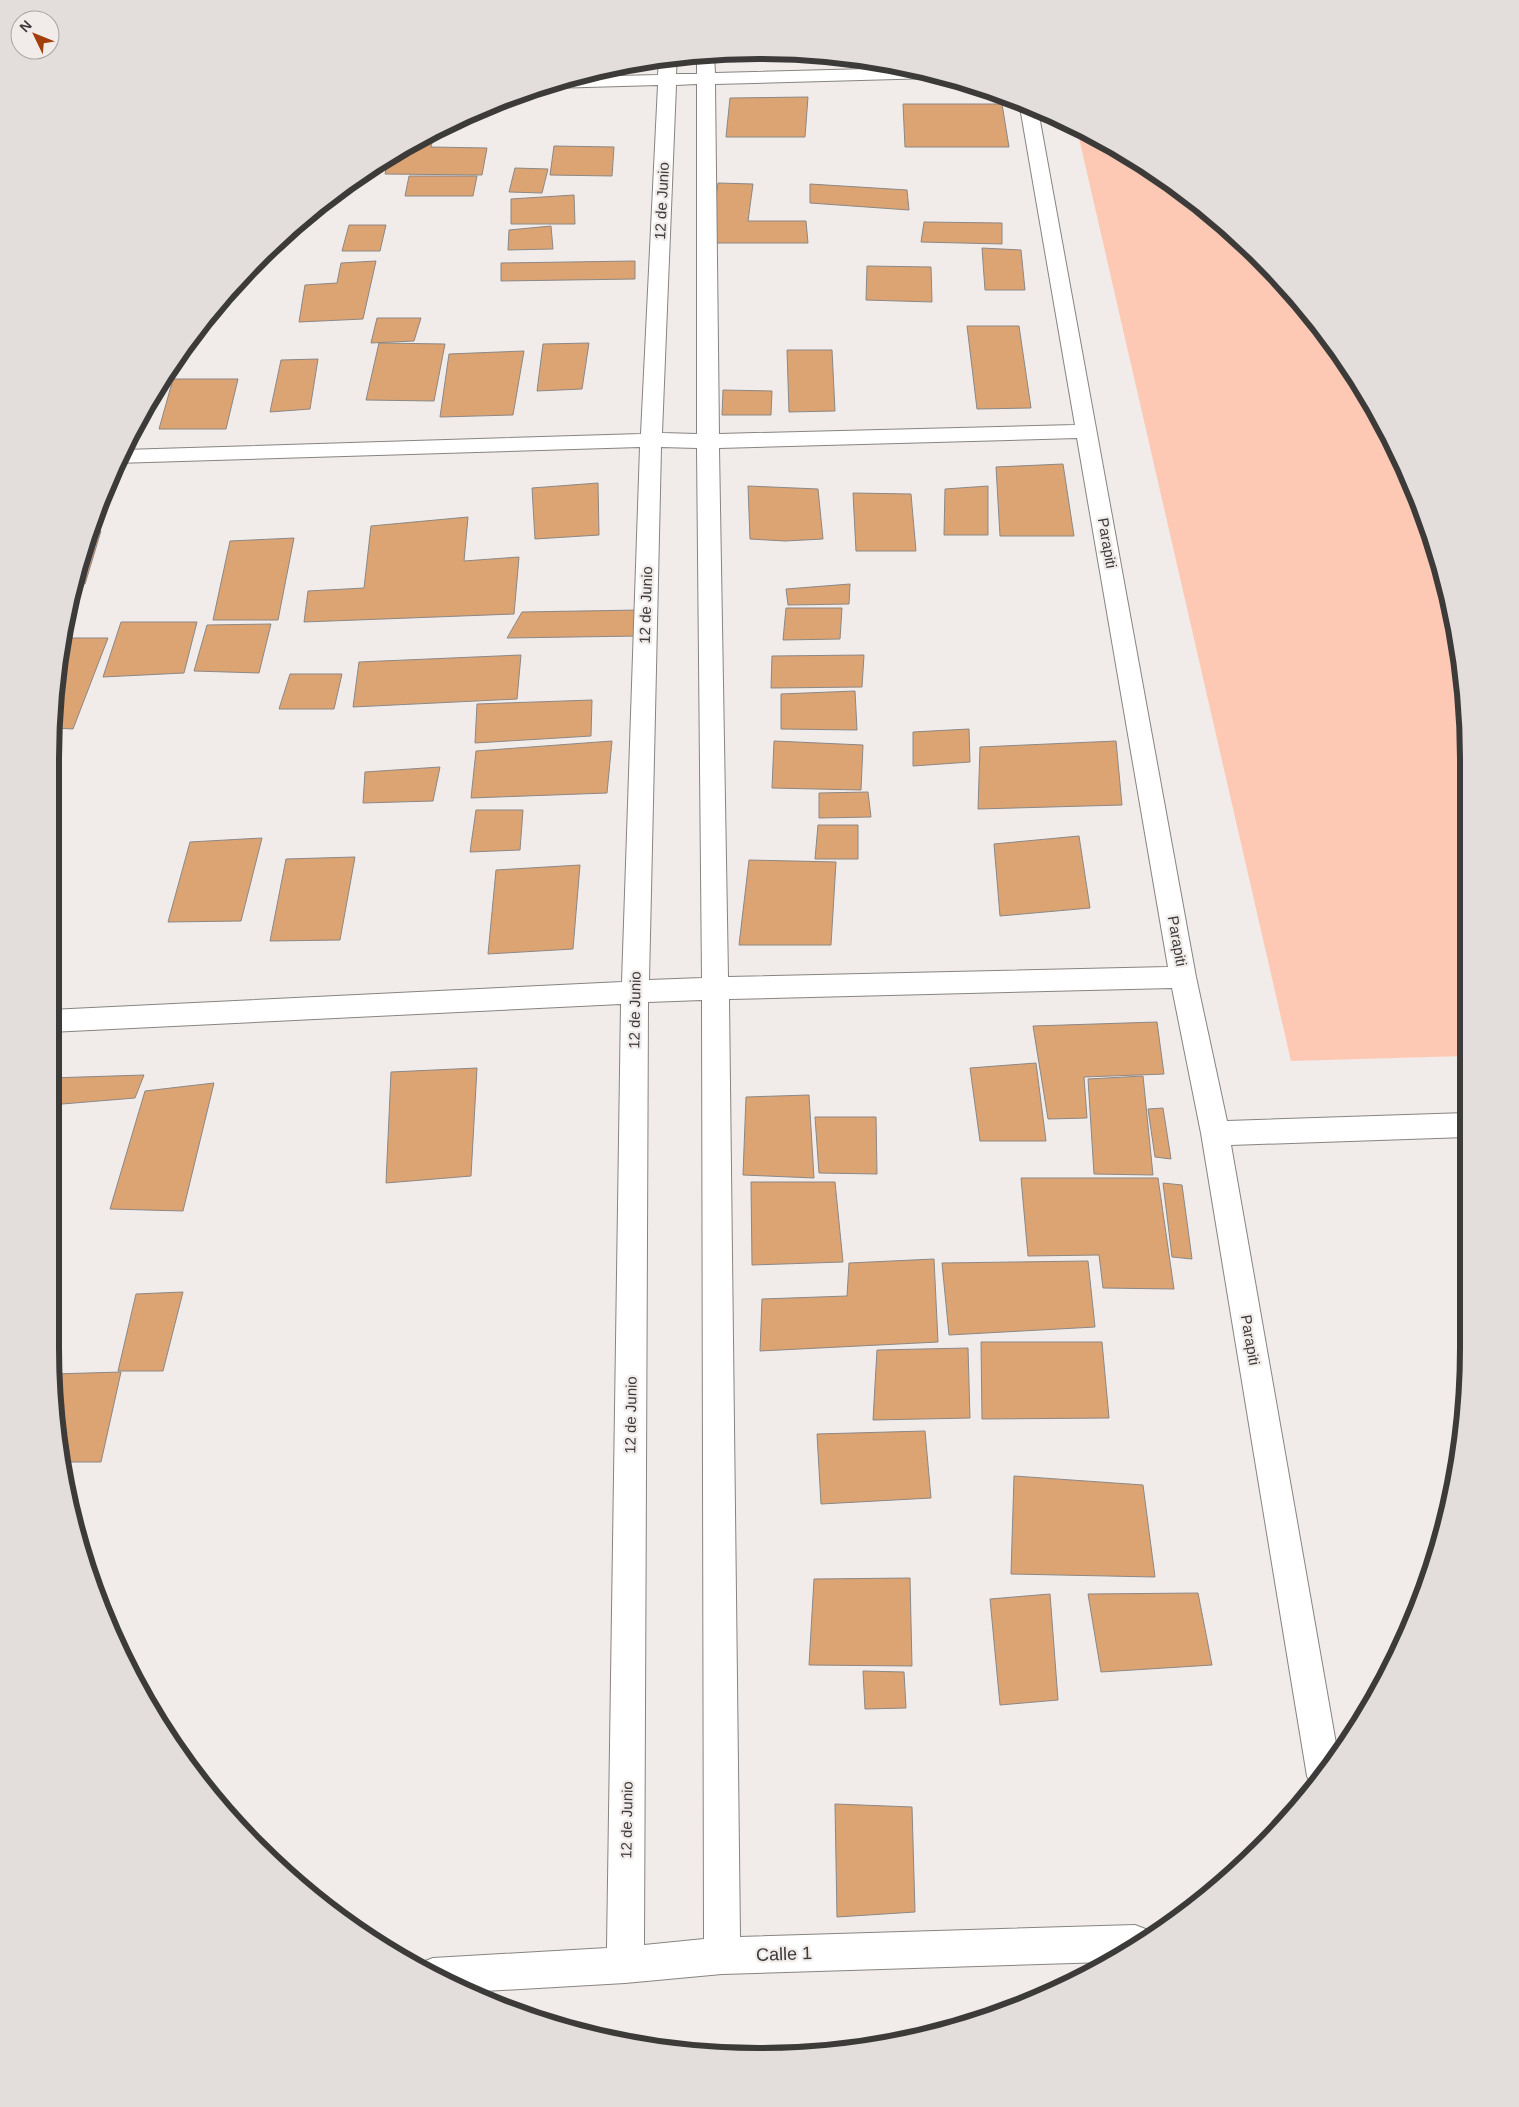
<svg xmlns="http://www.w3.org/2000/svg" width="1519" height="2107" viewBox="0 0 1519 2107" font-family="Helvetica,sans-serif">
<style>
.green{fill:#fec9b4}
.building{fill:#dca373;stroke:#8c8885}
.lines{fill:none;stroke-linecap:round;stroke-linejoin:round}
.minor-casing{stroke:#888482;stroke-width:2}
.minor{fill:#fff;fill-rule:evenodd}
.labels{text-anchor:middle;stroke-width:4.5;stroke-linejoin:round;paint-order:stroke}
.street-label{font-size:15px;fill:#3d3b3a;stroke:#f1ecea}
.near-street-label{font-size:18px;fill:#3d3b3a;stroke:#f1ecea}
.rim{fill:none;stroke:#3d3b3a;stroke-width:6}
</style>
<rect width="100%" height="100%" fill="#f1ecea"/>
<path class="green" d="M 1076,125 L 1192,197 L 1293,292 L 1396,446 L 1445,576 L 1463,667 L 1465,1056 L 1291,1061 Z"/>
<path class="building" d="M 808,97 L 805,137 L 726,137 L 730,98 Z
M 903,104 L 1002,104 L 1009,147 L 905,147 Z
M 435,131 L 431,147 L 487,148 L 482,175 L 385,174 L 389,156 L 405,145 Z
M 554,146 L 614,147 L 612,176 L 550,175 Z
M 515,168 L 548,169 L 542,193 L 509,192 Z
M 409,176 L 477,176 L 473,196 L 405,196 Z
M 718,183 L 753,184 L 748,221 L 806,221 L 808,243 L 710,243 Z
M 810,184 L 907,190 L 909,210 L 810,203 Z
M 574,195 L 575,224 L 511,224 L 511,199 Z
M 924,222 L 1002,223 L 1002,244 L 921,242 Z
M 349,225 L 386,225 L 380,251 L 342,251 Z
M 551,226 L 553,249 L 508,250 L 509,230 Z
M 982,248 L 1021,250 L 1025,290 L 985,290 Z
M 376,261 L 363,319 L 299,322 L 305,285 L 337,283 L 341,263 Z
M 635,261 L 635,279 L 501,281 L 501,263 Z
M 867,266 L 931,267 L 932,302 L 866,300 Z
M 377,318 L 421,318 L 414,341 L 371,343 Z
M 967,326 L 1019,326 L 1031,408 L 977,409 Z
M 379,343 L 445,344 L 434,401 L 366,400 Z
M 589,343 L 582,389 L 537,391 L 543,344 Z
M 787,350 L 832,350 L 835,411 L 789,412 Z
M 524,351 L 513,415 L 440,417 L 449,354 Z
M 318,359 L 310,409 L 270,412 L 281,360 Z
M 173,379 L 238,379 L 226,429 L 159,429 Z
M 723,390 L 772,391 L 771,415 L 722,415 Z
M 1063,464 L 1074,536 L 1000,536 L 996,467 Z
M 598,483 L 599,535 L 535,539 L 532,488 Z
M 748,486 L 818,489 L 823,539 L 785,541 L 750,539 Z
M 988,486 L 988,535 L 944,535 L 945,489 Z
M 853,493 L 911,494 L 916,551 L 856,551 Z
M 468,517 L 464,561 L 519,557 L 514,614 L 304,622 L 308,591 L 364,588 L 371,526 Z
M 91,531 L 101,531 L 85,584 L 75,584 Z
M 294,538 L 278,620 L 213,620 L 230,541 Z
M 850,584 L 849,604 L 788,605 L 786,589 Z
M 786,608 L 842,608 L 840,639 L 783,640 Z
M 639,610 L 639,636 L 507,638 L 522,612 Z
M 121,622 L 197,622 L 184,673 L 103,677 Z
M 271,624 L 259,673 L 194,671 L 207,625 Z
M 62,638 L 108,638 L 73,729 L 53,728 Z
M 521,655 L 517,699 L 353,707 L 359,662 Z
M 864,655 L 862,687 L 771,688 L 772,656 Z
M 290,674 L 342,674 L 334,709 L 279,709 Z
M 855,691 L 857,730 L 781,729 L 781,694 Z
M 592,700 L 591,736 L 475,743 L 477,704 Z
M 969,729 L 970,762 L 913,766 L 913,732 Z
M 612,741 L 607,793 L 471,798 L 476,751 Z
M 774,741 L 863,745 L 861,790 L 772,788 Z
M 1116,741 L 1122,805 L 978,809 L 980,747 Z
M 440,767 L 433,801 L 363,803 L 365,772 Z
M 868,792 L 871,817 L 819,818 L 819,793 Z
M 476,810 L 523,810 L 520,850 L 470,852 Z
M 818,825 L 858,825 L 858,859 L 815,859 Z
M 1079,836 L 1090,908 L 1000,916 L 994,844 Z
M 262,838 L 241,921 L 168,922 L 190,842 Z
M 355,857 L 340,940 L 270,941 L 286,859 Z
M 749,860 L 836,862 L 831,945 L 739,945 Z
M 580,865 L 573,949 L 488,954 L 496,870 Z
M 1157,1022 L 1164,1074 L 1084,1077 L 1087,1118 L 1048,1119 L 1033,1026 Z
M 1036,1063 L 1046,1141 L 980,1141 L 970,1068 Z
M 477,1068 L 471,1176 L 386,1183 L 391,1072 Z
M 144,1075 L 135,1098 L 50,1105 L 50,1078 Z
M 1143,1076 L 1153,1175 L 1094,1174 L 1088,1079 Z
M 214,1083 L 183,1211 L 110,1209 L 145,1091 Z
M 809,1095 L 814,1178 L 743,1175 L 746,1097 Z
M 1163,1108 L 1171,1159 L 1155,1157 L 1148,1109 Z
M 815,1117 L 876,1117 L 877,1174 L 819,1173 Z
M 1021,1178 L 1158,1178 L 1174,1289 L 1103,1288 L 1099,1255 L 1028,1256 Z
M 751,1182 L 835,1182 L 843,1262 L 752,1265 Z
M 1163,1183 L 1182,1185 L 1192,1259 L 1172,1257 Z
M 934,1259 L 938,1342 L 760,1351 L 762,1299 L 847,1296 L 849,1263 Z
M 1088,1261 L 1095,1327 L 949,1335 L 942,1263 Z
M 183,1292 L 163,1371 L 118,1371 L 136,1294 Z
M 981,1342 L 1102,1342 L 1109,1418 L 982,1419 Z
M 968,1348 L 970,1418 L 873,1420 L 877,1350 Z
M 121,1372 L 101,1462 L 65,1462 L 54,1374 Z
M 925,1431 L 931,1498 L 821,1504 L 817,1434 Z
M 1014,1476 L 1143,1485 L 1155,1577 L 1011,1574 Z
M 910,1578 L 912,1666 L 809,1665 L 814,1579 Z
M 1198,1593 L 1212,1665 L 1101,1672 L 1088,1594 Z
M 1050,1594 L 1058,1700 L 1000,1705 L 990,1599 Z
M 863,1671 L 904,1672 L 906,1708 L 865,1709 Z
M 835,1804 L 912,1807 L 915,1912 L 837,1917 Z"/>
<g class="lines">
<defs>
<path id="minor" d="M 697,55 L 714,55 L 715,73 L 908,68 L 941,74 L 939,77 L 933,78 L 715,84 L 719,434 L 1075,425 L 1020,107 L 1022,104 L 1038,110 L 1196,977 L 1227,1121 L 1466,1113 L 1466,1137 L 1231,1145 L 1338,1755 L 1322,1780 L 1313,1789 L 1307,1776 L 1201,1133 L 1172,988 L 729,999 L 740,1937 L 1135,1925 L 1148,1930 L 1149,1933 L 1106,1962 L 722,1974 L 625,1983 L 468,1992 L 446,1984 L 419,1966 L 420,1963 L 433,1958 L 607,1948 L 621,1004 L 50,1032 L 50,1010 L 622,982 L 640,447 L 116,463 L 123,450 L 641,434 L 658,85 L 551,88 L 543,85 L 577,77 L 658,75 L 659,58 L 677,56 L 676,74 L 697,74 ZM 697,84 L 697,434 L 662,433 L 676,85 ZM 1077,438 L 1168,967 L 728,977 L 719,448 ZM 661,447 L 697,448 L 702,978 L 649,980 ZM 702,1000 L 704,1939 L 644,1945 L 648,1002 Z"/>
</defs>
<use href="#minor" class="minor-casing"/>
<use href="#minor" class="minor"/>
</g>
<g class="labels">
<g class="street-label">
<text transform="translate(662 201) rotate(-87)" y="5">12 de Junio</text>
<text transform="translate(1107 543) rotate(80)" y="5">Parapiti</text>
<text transform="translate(646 605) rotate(-88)" y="5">12 de Junio</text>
<text transform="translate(1177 941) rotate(80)" y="5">Parapiti</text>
<text transform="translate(635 1010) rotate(-89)" y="5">12 de Junio</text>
<text transform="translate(1250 1340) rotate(80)" y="5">Parapiti</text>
<text transform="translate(631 1415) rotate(-89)" y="5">12 de Junio</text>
<text transform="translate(627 1820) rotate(-89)" y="5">12 de Junio</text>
</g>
<g class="near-street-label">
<text transform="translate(784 1954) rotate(-2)" y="6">Calle 1</text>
</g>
</g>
<path d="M0 0H1519V2107H0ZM759 59H760A700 700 0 0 1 1460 759V1348A700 700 0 0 1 760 2048H759A700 700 0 0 1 59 1348V759A700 700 0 0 1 759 59Z" fill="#e3dedc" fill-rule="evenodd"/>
<path class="rim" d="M759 59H760A700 700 0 0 1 1460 759V1348A700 700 0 0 1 760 2048H759A700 700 0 0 1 59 1348V759A700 700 0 0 1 759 59Z"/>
<g transform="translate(35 35) rotate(313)"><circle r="24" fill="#f1ecea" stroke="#a9a5a4"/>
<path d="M0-4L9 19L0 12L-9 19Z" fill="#a33f0b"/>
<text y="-8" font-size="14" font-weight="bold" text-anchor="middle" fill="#3d3b3a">N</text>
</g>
</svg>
